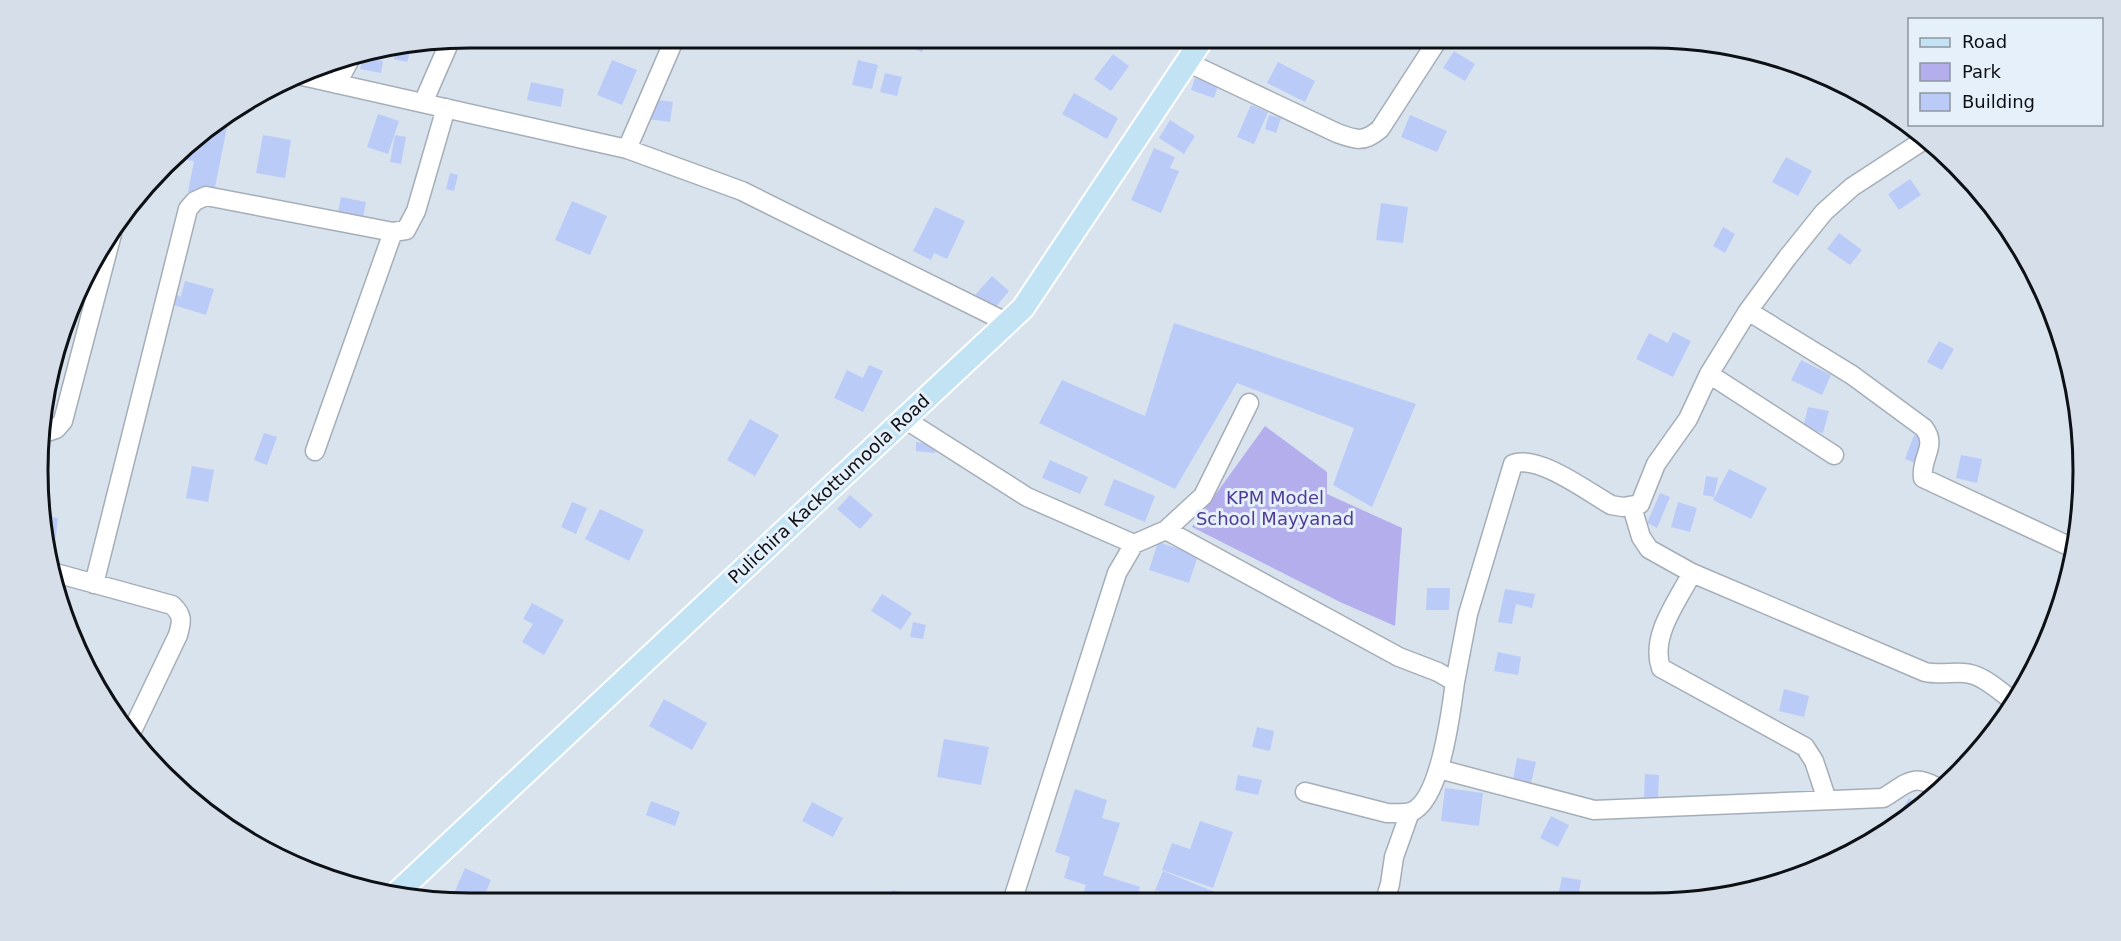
<svg xmlns="http://www.w3.org/2000/svg" width="2121" height="941" viewBox="0 0 2121 941" font-family="'DejaVu Sans',sans-serif">
<style>
.green{fill:#b5aeed}
.building{fill:#bbcbf8}
.lines{fill:none;stroke-linecap:round;stroke-linejoin:round}
.minor-casing{stroke:#a5aeb8;stroke-width:21}
.major-casing{stroke:#fff;stroke-width:26}
.minor{stroke:#fff;stroke-width:18}
.major{stroke:#c1e3f4;stroke-width:22}
.labels{text-anchor:middle;stroke-width:6;stroke-linejoin:round;paint-order:stroke}
.street-label{font-size:18px;fill:#0d1014;stroke:#e6f0fb}
.park-label{font-size:18px;fill:#4f3b94;stroke:#e6f0fb}
.rim{fill:none;stroke:#0d1014;stroke-width:3}
</style>
<rect width="100%" height="100%" fill="#d9e3ee"/>
<path class="green" d="M 1265,426 L 1327,472 L 1327,494 L 1402,528 L 1395,626 L 1340,602 L 1192,527 Z"/>
<path class="building" d="M 897,38 L 927,38 L 922,52 L 896,42 Z
M 1162,38 L 1184,38 L 1178,47 Z
M 401,49 L 410,52 L 407,62 L 394,59 L 396,50 Z
M 1454,51 L 1475,64 L 1465,81 L 1443,68 Z
M 1113,54 L 1129,66 L 1111,91 L 1094,79 Z
M 363,57 L 383,61 L 381,73 L 360,69 Z
M 612,60 L 637,70 L 622,105 L 597,95 Z
M 858,60 L 878,65 L 872,89 L 852,85 Z
M 1784,60 L 1805,67 L 1800,76 L 1781,66 Z
M 1278,62 L 1315,81 L 1305,102 L 1267,83 Z
M 885,73 L 902,77 L 897,96 L 880,92 Z
M 1195,78 L 1218,86 L 1214,98 L 1191,90 Z
M 531,82 L 564,89 L 561,107 L 527,100 Z
M 1074,93 L 1118,118 L 1107,139 L 1062,114 Z
M 651,99 L 673,102 L 670,122 L 648,119 Z
M 1251,105 L 1268,112 L 1254,144 L 1237,137 Z
M 230,112 L 213,197 L 188,192 L 194,161 L 186,160 L 190,141 Z
M 378,114 L 399,121 L 388,154 L 367,147 Z
M 1269,115 L 1281,118 L 1276,133 L 1265,129 Z
M 1410,115 L 1447,131 L 1437,152 L 1401,137 Z
M 1170,120 L 1195,136 L 1184,154 L 1159,138 Z
M 263,135 L 291,140 L 285,178 L 256,173 Z
M 395,135 L 406,137 L 401,164 L 390,162 Z
M 1154,148 L 1175,157 L 1170,168 L 1179,171 L 1161,213 L 1131,200 Z
M 1786,157 L 1812,171 L 1798,196 L 1772,182 Z
M 450,173 L 458,175 L 454,191 L 446,189 Z
M 1910,179 L 1921,195 L 1899,210 L 1888,194 Z
M 341,197 L 366,202 L 361,227 L 336,222 Z
M 572,201 L 607,216 L 590,255 L 555,240 Z
M 1381,203 L 1408,207 L 1403,243 L 1376,240 Z
M 935,207 L 965,221 L 947,259 L 934,253 L 931,260 L 913,251 Z
M 1723,227 L 1735,234 L 1725,253 L 1713,246 Z
M 1839,233 L 1862,250 L 1850,265 L 1827,249 Z
M 992,276 L 1009,291 L 993,310 L 975,295 Z
M 185,281 L 214,289 L 206,315 L 164,302 L 168,292 L 180,296 L 180,299 Z
M 1174,323 L 1416,404 L 1372,507 L 1333,485 L 1354,428 L 1237,383 L 1175,489 L 1039,423 L 1062,380 L 1145,416 Z
M 1673,332 L 1691,341 L 1673,377 L 1636,359 L 1649,333 L 1668,343 Z
M 1939,341 L 1954,349 L 1942,370 L 1927,362 Z
M 1801,360 L 1831,375 L 1822,395 L 1791,380 Z
M 869,365 L 883,371 L 863,412 L 834,398 L 847,370 L 863,378 Z
M 1808,407 L 1829,411 L 1823,433 L 1803,428 Z
M 750,419 L 779,435 L 755,476 L 727,460 Z
M 264,433 L 277,437 L 267,465 L 254,460 Z
M 1914,435 L 1930,442 L 1921,465 L 1905,459 Z
M 916,442 L 936,445 L 935,453 L 916,451 Z
M 1961,455 L 1982,459 L 1977,483 L 1956,478 Z
M 1050,460 L 1088,477 L 1080,494 L 1042,478 Z
M 192,466 L 214,470 L 208,502 L 186,498 Z
M 1729,469 L 1767,488 L 1751,519 L 1713,500 Z
M 1706,476 L 1718,478 L 1714,497 L 1703,495 Z
M 1114,479 L 1155,496 L 1145,522 L 1104,505 Z
M 1660,493 L 1670,497 L 1657,528 L 1647,523 Z
M 850,495 L 873,515 L 860,529 L 837,509 Z
M 572,502 L 587,508 L 576,534 L 561,527 Z
M 1678,502 L 1697,508 L 1690,532 L 1671,527 Z
M 600,509 L 644,530 L 629,561 L 585,539 Z
M 42,516 L 58,518 L 54,553 L 47,553 Z
M 1158,542 L 1198,555 L 1189,583 L 1149,570 Z
M 1427,588 L 1450,588 L 1449,610 L 1426,610 Z
M 1505,589 L 1535,594 L 1532,608 L 1516,604 L 1512,624 L 1498,622 Z
M 882,594 L 912,613 L 901,630 L 871,611 Z
M 532,603 L 564,620 L 544,655 L 522,642 L 533,624 L 523,619 Z
M 913,622 L 926,625 L 923,639 L 910,637 Z
M 1498,652 L 1521,657 L 1518,675 L 1494,671 Z
M 1784,689 L 1809,696 L 1804,717 L 1779,711 Z
M 664,699 L 707,723 L 692,750 L 649,726 Z
M 1257,727 L 1274,731 L 1270,751 L 1252,747 Z
M 944,739 L 989,747 L 981,785 L 937,777 Z
M 1517,758 L 1536,762 L 1531,783 L 1513,779 Z
M 1645,774 L 1659,775 L 1658,798 L 1644,797 Z
M 1238,775 L 1262,780 L 1258,795 L 1235,790 Z
M 1445,788 L 1483,793 L 1479,826 L 1441,821 Z
M 1075,789 L 1107,800 L 1102,818 L 1120,823 L 1103,875 L 1140,887 L 1138,894 L 1154,899 L 1153,901 L 1080,902 L 1086,885 L 1064,878 L 1070,857 L 1055,852 Z
M 1909,798 L 1922,806 L 1905,820 L 1898,815 Z
M 651,801 L 680,812 L 675,826 L 646,815 Z
M 812,802 L 843,818 L 833,837 L 802,821 Z
M 1551,816 L 1569,825 L 1558,847 L 1540,838 Z
M 1200,821 L 1233,832 L 1213,888 L 1162,870 L 1172,843 L 1190,849 Z
M 465,868 L 491,880 L 482,901 L 487,903 L 451,900 Z
M 1163,871 L 1220,894 L 1217,901 L 1184,901 L 1155,890 Z
M 1562,877 L 1581,880 L 1578,899 L 1558,896 Z
M 892,890 L 930,898 L 930,902 L 889,902 Z"/>
<g class="lines">
<defs>
<path id="minor" d="M 1187,62 L 1337,133 C 1356,140 1364,143 1380,129 L 1439,38
M 298,75 L 627,149 L 742,191 L 1008,323
M 337,84 L 351,57
M 423,103 L 450,41
M 627,149 L 675,38
M 1748,311 L 1852,375 L 1924,428 C 1938,446 1920,458 1923,478 L 2075,549
M 1709,374 L 1834,455
M 903,418 L 1027,497 L 1134,544
M 44,433 L 56,429 L 63,421 L 112,234
M 315,451 L 393,232
M 1632,507 L 1641,537 L 1649,549 L 1692,573 L 1925,672 C 1939,675 1951,672 1964,673 C 1983,674 2000,692 2015,702
M 1166,530 L 1203,496 L 1249,403
M 52,572 L 172,605 C 183,615 182,621 178,635 L 132,731
M 1692,573 C 1677,602 1650,636 1661,668 L 1805,747 L 1814,761 L 1827,800
M 94,584 L 188,209 L 195,201 L 206,196 L 393,232 L 406,230 L 416,211 L 446,108
M 1439,769 L 1594,810 L 1883,798 C 1906,785 1911,772 1938,788
M 1305,792 L 1387,813 C 1395,813 1403,814 1411,812 C 1441,800 1451,711 1455,682
M 1385,901 L 1390,884 L 1394,857 L 1410,812
M 1012,902 L 1117,573 L 1134,544 L 1166,530 L 1399,657 L 1438,672 L 1455,682 L 1468,614 L 1513,464 C 1538,454 1588,492 1611,505 L 1623,507 L 1640,504 L 1656,464 L 1688,419 L 1709,374 L 1748,311 L 1787,258 L 1824,212 L 1852,187 L 1927,138"/>
<path id="major" d="M 398,892 L 1023,308 L 1203,38"/>
</defs>
<use href="#minor" class="minor-casing"/>
<use href="#major" class="major-casing"/>
<use href="#minor" class="minor"/>
<use href="#major" class="major"/>
</g>
<g class="labels">
<g class="street-label">
<text transform="translate(829 489) rotate(-43)" y="6">Pulichira Kackottumoola Road</text>
</g>
<g class="park-label">
<text x="1275" y="504">KPM Model<tspan x="1275" dy="21">School Mayyanad</tspan></text>
</g>
</g>
<path d="M0 0H2121V941H0ZM470 48H1651A422 422 0 0 1 2073 470V471A422 422 0 0 1 1651 893H470A422 422 0 0 1 48 471V470A422 422 0 0 1 470 48Z" fill="#d5dee9" fill-rule="evenodd"/>
<path class="rim" d="M470 48H1651A422 422 0 0 1 2073 470V471A422 422 0 0 1 1651 893H470A422 422 0 0 1 48 471V470A422 422 0 0 1 470 48Z"/>
<rect x="1908" y="18" width="195" height="108" fill="#e6f0fb" stroke="#8f969f" stroke-width="1.5"/>
<rect x="1920" y="38" width="30" height="9" fill="#c1e3f4" stroke="#8f969f" stroke-width="1.5"/>
<text x="1962" y="48" font-size="18" fill="#0d1014">Road</text>
<rect x="1920" y="63" width="30" height="18" fill="#b5aeed" stroke="#8f969f" stroke-width="1.5"/>
<text x="1962" y="78" font-size="18" fill="#0d1014">Park</text>
<rect x="1920" y="93" width="30" height="18" fill="#bbcbf8" stroke="#8f969f" stroke-width="1.5"/>
<text x="1962" y="108" font-size="18" fill="#0d1014">Building</text>
</svg>
